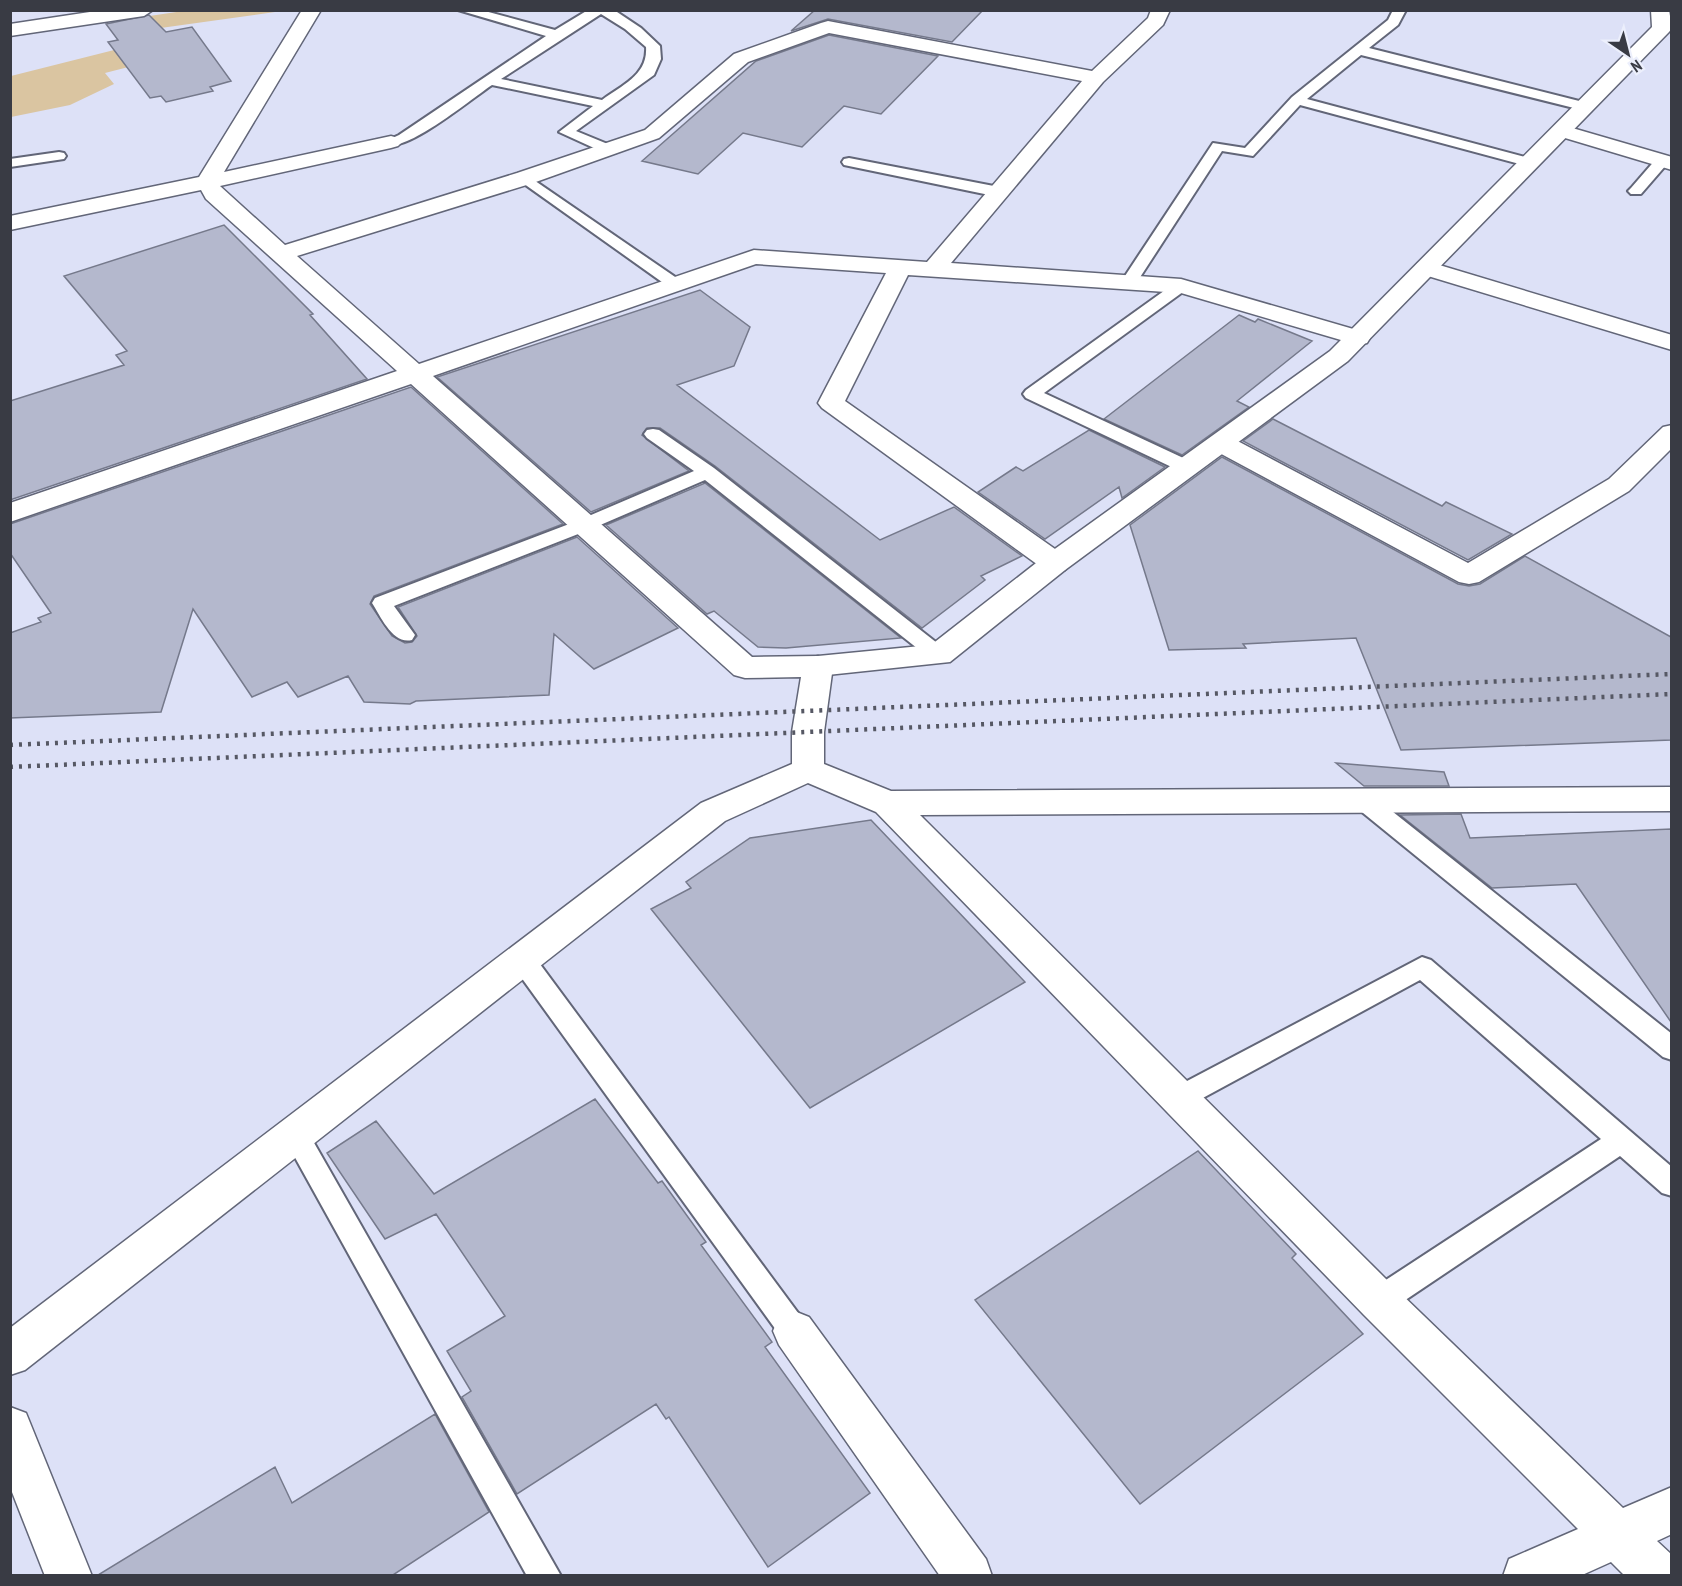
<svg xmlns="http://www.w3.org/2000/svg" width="1682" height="1586" viewBox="0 0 1682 1586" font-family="'PT Sans Narrow',sans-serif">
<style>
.green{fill:#dac5a1}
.building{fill:#b4b8cd;stroke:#75798b;stroke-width:1.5}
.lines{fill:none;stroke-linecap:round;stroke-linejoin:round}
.lane-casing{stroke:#626678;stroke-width:4}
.street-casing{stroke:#626678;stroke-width:3}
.secondary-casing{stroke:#626678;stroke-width:3}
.lane{fill:#fff;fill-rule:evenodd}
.street{fill:#fff;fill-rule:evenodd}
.secondary{fill:#fff;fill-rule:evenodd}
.rail{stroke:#565864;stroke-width:4.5;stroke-dasharray:3 6;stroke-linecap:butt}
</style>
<rect width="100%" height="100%" fill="#dde1f7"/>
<path class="green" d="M 190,10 L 282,11 L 139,31 L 136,18 Z
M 130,46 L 144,63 L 105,73 L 114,84 L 70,105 L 11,117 L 11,76 Z"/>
<path class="building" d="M 815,10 L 983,10 L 952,42 L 828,19 L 791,31 Z
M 149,15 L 166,32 L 192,27 L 231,81 L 210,87 L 213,91 L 166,102 L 161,96 L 150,98 L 108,42 L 118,40 L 106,24 Z
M 829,35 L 938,56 L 881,114 L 844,106 L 802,147 L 743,133 L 698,174 L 642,161 L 756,61 Z
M 224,225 L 313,314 L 310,315 L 367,379 L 10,500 L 10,401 L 124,365 L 116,355 L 127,351 L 64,276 Z
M 700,290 L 750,327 L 734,366 L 677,385 L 880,540 L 954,507 L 1022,556 L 981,576 L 985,580 L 922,628 L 715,466 L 660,428 L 647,428 L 642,435 L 689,471 L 591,512 L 437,377 Z
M 1239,315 L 1255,322 L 1258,319 L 1312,341 L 1237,401 L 1249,407 L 1182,455 L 1104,419 Z
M 411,387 L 563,524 L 374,596 L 370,604 L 392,636 L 405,643 L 412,642 L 417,636 L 398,607 L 577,537 L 678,628 L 594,669 L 554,634 L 549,695 L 416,701 L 410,704 L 364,702 L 348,676 L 298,697 L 287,682 L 252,697 L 193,609 L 161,712 L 10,718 L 10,633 L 41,622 L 38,618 L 51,613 L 10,553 L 10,524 Z
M 1273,419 L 1442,506 L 1446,502 L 1512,534 L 1468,560 L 1243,441 Z
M 1089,430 L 1165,467 L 1122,498 L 1119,487 L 1045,539 L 978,492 L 1016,467 L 1023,471 Z
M 1222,457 L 1458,584 L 1469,586 L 1480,584 L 1525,556 L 1671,637 L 1671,740 L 1401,750 L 1356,638 L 1243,644 L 1246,648 L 1169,650 L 1130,525 Z
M 705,483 L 901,638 L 786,648 L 758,647 L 714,611 L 707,614 L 606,525 Z
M 1336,763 L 1444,772 L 1449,786 L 1364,786 Z
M 1461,814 L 1470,838 L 1671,829 L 1671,1022 L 1576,884 L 1492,888 L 1400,815 Z
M 871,820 L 1025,982 L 810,1108 L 651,909 L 691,888 L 686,882 L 750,838 Z
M 595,1099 L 658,1183 L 662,1181 L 706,1242 L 701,1245 L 772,1342 L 765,1347 L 870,1493 L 768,1567 L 669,1417 L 666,1419 L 656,1404 L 517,1494 L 462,1397 L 471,1391 L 447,1351 L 505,1316 L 436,1214 L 385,1239 L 327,1153 L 376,1121 L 434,1194 Z
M 1198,1151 L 1296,1254 L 1292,1258 L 1363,1334 L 1140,1504 L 975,1300 Z
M 435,1414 L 489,1512 L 393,1575 L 98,1575 L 275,1467 L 292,1503 Z"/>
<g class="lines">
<defs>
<path id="lane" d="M 458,10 L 481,10 L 555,30 L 588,10 L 614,10 L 641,28 L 660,46 L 661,59 L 654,75 L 576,131 L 615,147 L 617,150 L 615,153 L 605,153 L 559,132 L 593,106 L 492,85 C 471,99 409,151 386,145 L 384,142 L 399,135 L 546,36 ZM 601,14 L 625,29 L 646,47 C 648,75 622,85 602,100 L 501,79 Z
M 1393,10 L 1406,10 L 1398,25 L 1369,48 L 1591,104 L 1593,107 L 1586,111 L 1361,55 L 1307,99 L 1536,160 L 1538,163 L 1531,167 L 1300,105 L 1253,156 L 1222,151 L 1135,285 L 1123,285 L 1121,282 L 1213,143 L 1245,148 L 1292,97 L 1388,20 Z
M 59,152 L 64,153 L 66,156 L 64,159 L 10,167 L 10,159 Z
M 1662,157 L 1667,158 L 1669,161 L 1667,164 L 1641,194 L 1631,194 L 1628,191 L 1631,188 L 1657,158 Z
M 849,158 L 999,187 L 1007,192 L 999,197 L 844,165 L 842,162 L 844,159 Z
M 525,174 L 681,281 L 683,284 L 681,287 L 669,287 L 520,181 L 518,178 Z
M 1181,281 L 1189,286 L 1187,289 L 1044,393 L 1194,463 L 1196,467 L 1194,471 L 1180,471 L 1026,398 L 1023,394 L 1026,390 L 1175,283 Z
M 653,429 L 659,430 L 714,468 L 946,650 L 949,655 L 946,660 L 932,660 L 705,480 L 591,529 L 394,606 L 415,635 L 412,640 C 393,645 381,617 372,603 L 375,598 L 577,521 L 694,471 L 647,438 L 644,434 L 647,430 Z
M 1365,794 L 1373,796 L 1672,1034 L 1672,1060 L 1663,1057 L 1357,808 L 1354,802 L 1357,796 Z
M 522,949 L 531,952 L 804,1321 L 809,1331 L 804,1341 L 794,1345 L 784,1341 L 513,966 L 510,959 L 513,952 Z
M 1422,957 L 1431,960 L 1672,1167 L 1672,1196 L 1662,1193 L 1620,1156 L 1389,1311 L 1379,1314 L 1369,1311 L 1365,1301 L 1369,1291 L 1601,1139 L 1420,980 L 1188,1106 L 1179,1109 L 1170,1106 L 1166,1098 L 1170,1090 Z
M 296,1123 L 305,1127 L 561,1576 L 527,1576 L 287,1143 L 283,1135 L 287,1127 Z"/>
<path id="street" d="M 103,10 L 153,10 L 144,16 L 10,36 L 10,24 Z
M 302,10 L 321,10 L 224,172 L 391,136 L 398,138 L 402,142 L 398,146 L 391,148 L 220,186 L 285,245 L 517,173 L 645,130 L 734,54 L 821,23 L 828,21 L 1092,71 L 1148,18 L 1151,10 L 1170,10 L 1163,25 L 1103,82 L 951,263 L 1181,279 L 1367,333 L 1370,338 L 1367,343 L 1358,345 L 1181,293 L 908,275 L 845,401 L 1065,556 L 1069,563 L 1065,570 L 1055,572 L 1045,570 L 822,408 L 818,403 L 886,273 L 756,264 L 433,376 L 752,657 L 818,656 L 829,659 L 833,666 L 824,732 L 824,764 L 891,791 L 1672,787 L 1672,811 L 920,815 L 1394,1287 L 1623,1508 L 1672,1487 L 1672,1534 L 1657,1541 L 1672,1555 L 1672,1576 L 1625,1576 L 1611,1562 L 1580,1576 L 1503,1576 L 1509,1559 L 1578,1529 L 1364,1315 L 876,812 L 808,783 L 725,821 L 25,1370 L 10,1375 L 10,1328 L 701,803 L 792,764 L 792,732 L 801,677 L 745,678 L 734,675 L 411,384 L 10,522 L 10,503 L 397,371 L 206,199 L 201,190 L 10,230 L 10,216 L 199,177 ZM 829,33 L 1082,81 L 927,262 L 754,250 L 419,364 L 297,256 L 533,183 L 659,138 L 748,62 Z
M 1562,125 L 1672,157 L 1672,170 L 1555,135 L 1552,131 L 1555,127 Z
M 1426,261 L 1672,335 L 1672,350 L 1418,273 L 1414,268 L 1418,263 Z
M 1672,425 L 1672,448 L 1629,491 L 1479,582 L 1469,584 L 1459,582 L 1212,449 L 1208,443 L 1212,437 L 1221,435 L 1230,437 L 1468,563 L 1609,479 L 1663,427 Z
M 794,1311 L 809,1317 L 986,1559 L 992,1576 L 940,1576 L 779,1345 L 773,1331 L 779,1317 Z
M 10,1407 L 26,1413 L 92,1576 L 45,1576 L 10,1487 Z"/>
<path id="secondary" d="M 1651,10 L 1669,10 L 1672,28 L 1669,32 L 1348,361 L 1065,570 L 950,662 L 818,676 L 807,673 L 803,666 L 807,659 L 818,656 L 931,645 L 1045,556 L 1330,351 L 1652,27 Z"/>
</defs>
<use href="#lane" class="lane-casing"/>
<use href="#street" class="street-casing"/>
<use href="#secondary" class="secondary-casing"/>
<use href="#lane" class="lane"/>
<use href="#street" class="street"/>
<use href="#secondary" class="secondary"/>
<path class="rail" d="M 10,745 L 1672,674
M 10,767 L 1672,694"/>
</g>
<rect width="1682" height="1586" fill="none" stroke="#393b44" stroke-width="24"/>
<g transform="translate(1628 54) rotate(145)" stroke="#eceffc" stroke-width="4.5" paint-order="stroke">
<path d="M0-4.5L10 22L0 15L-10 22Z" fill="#393b44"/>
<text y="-9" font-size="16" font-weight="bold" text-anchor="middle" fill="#393b44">N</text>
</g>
</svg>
